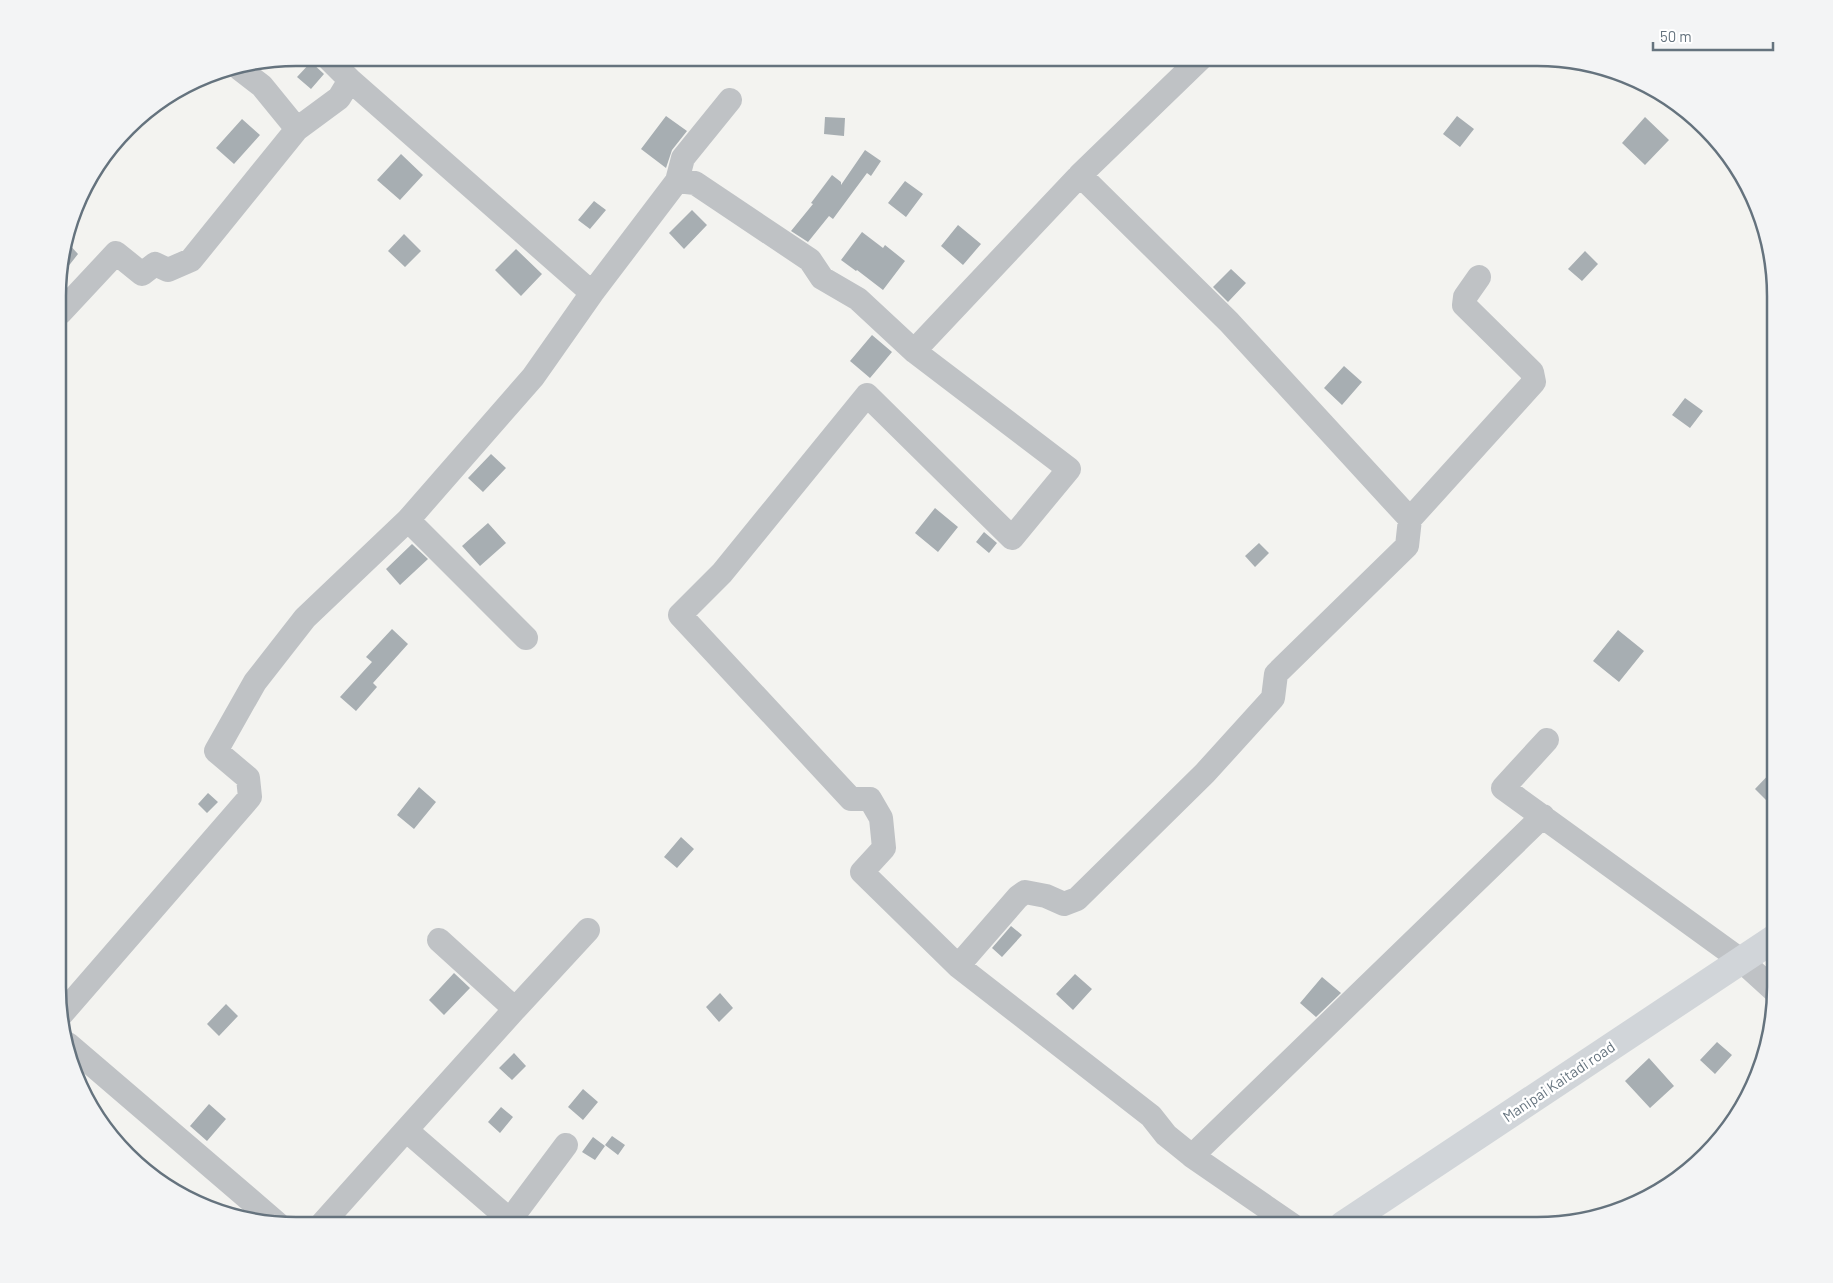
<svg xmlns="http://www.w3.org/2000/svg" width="1833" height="1283" viewBox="0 0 1833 1283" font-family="Barlow,sans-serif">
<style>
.building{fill:#a7aeb2}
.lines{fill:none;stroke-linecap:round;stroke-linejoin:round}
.minor{stroke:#bfc2c5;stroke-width:24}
.major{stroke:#d1d5d9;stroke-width:28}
.labels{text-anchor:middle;stroke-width:5;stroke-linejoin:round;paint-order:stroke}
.street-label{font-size:15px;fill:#65737e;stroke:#fff}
.rim{fill:none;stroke:#65737e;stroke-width:2.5}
</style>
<rect width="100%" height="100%" fill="#f3f3f0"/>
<path class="building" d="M 311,62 L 324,74 L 311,89 L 297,77 Z
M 666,116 L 687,131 L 672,150 L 666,168 L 641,149 Z
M 1457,116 L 1474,129 L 1460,147 L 1443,134 Z
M 825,117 L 845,118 L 844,136 L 824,134 Z
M 1645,117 L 1669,140 L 1645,165 L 1622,143 Z
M 242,119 L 260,135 L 234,164 L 216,148 Z
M 865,150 L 881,161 L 871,176 L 867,173 L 833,219 L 829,216 L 808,242 L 791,231 L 813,204 L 811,203 L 832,175 L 841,182 L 841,185 Z
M 401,154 L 423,175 L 400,200 L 377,180 Z
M 905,181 L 923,194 L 906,217 L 888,203 Z
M 594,201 L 606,210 L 590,229 L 578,220 Z
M 692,210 L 707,225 L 684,249 L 669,233 Z
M 958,225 L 981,244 L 963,265 L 941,246 Z
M 862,232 L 883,248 L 885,245 L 905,261 L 883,290 L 857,270 L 856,271 L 841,260 Z
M 404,234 L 421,251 L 405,267 L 388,251 Z
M 67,242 L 78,254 L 60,277 L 60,265 Z
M 516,249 L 542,274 L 521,296 L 495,270 Z
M 1585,251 L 1598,264 L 1582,281 L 1568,269 Z
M 1231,269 L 1246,283 L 1228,302 L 1213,287 Z
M 872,335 L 892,352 L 870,378 L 850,361 Z
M 1344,366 L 1362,382 L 1342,405 L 1324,388 Z
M 1685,398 L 1703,411 L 1690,428 L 1672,415 Z
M 491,454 L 506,468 L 483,492 L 468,478 Z
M 935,508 L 958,527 L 938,552 L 915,533 Z
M 488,523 L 506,543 L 480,566 L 462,546 Z
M 984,532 L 997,543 L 989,553 L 976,542 Z
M 1259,543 L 1269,553 L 1255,567 L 1245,556 Z
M 412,544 L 428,559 L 400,585 L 386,569 Z
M 392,629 L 408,644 L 373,683 L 377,687 L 356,711 L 340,697 L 372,662 L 366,657 Z
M 1618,630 L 1644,651 L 1619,682 L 1593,661 Z
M 1775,768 L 1775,809 L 1755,789 Z
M 419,787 L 436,802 L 414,829 L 397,815 Z
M 208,793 L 218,802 L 207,813 L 198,804 Z
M 681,837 L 694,849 L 677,868 L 664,857 Z
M 1011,926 L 1022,935 L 1002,957 L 992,948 Z
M 454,973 L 470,988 L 444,1015 L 429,1000 Z
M 1075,974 L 1092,989 L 1073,1010 L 1056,994 Z
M 1322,977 L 1341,993 L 1316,1017 L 1300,1003 Z
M 720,993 L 733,1008 L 719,1022 L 706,1007 Z
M 226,1004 L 238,1016 L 219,1036 L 207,1024 Z
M 1717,1042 L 1732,1055 L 1715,1074 L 1700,1060 Z
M 514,1053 L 526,1066 L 512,1080 L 499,1068 Z
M 1649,1058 L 1674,1086 L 1650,1108 L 1625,1081 Z
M 583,1089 L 598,1102 L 583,1120 L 568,1107 Z
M 209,1104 L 226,1119 L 207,1141 L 190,1126 Z
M 501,1107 L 513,1117 L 500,1133 L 488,1122 Z
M 612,1136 L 625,1145 L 618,1155 L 605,1145 Z
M 593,1137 L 605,1146 L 595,1160 L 582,1152 Z"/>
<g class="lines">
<path class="minor" d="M 297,129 L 339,98 L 350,80
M 1080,175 L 1201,58
M 677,181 L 695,183 L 810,260 L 822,278 L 858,299 L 914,351 L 1069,469 L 1012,538 L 867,395 L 722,573 L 680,615 L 851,799 L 870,799 L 881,818 L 884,848 L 862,872 L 958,966 L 1151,1116 L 1166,1135 L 1192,1156
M 592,293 L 677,181 L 683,158 L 730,100
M 60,313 L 116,253 L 142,274 L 155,264 L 168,270 L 191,260 L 297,129 L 262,86 L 240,69
M 914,351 L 1080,175 L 1229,322 L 1410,519 L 1407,546 L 1276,674 L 1273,698 L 1205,773 L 1077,899 L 1064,904 L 1046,896 L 1025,892 L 1018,897 L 958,966
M 1410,519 L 1534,382 L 1532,372 L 1464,305 L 1465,297 L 1479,277
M 408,520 L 526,638
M 1547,740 L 1503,788 L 1742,961 L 1775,991
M 515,1009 L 588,930
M 60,1016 L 250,797 L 248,778 L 216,751 L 255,682 L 305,618 L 408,520 L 533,377 L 592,293 L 350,80 L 328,58
M 68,1044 L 278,1224
M 406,1130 L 515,1009 L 439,940
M 321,1225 L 406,1130 L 510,1220 L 566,1145
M 1292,1225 L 1192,1156 L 1543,816"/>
<path class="major" d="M 1343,1225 L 1775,938"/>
</g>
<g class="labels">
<g class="street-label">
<text transform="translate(1559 1082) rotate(-34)" y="5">Manipai Kaitadi road</text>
</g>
</g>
<path d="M0 0H1833V1283H0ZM296 66H1537A230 230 0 0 1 1767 296V987A230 230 0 0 1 1537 1217H296A230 230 0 0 1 66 987V296A230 230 0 0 1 296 66Z" fill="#f3f4f5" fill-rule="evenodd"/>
<path class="rim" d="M296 66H1537A230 230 0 0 1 1767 296V987A230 230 0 0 1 1537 1217H296A230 230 0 0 1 66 987V296A230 230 0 0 1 296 66Z"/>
<path d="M1653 42v8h120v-8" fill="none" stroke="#65737e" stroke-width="2.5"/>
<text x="1660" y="42" font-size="15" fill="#65737e" stroke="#ffffff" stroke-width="4" paint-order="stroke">50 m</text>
</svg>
